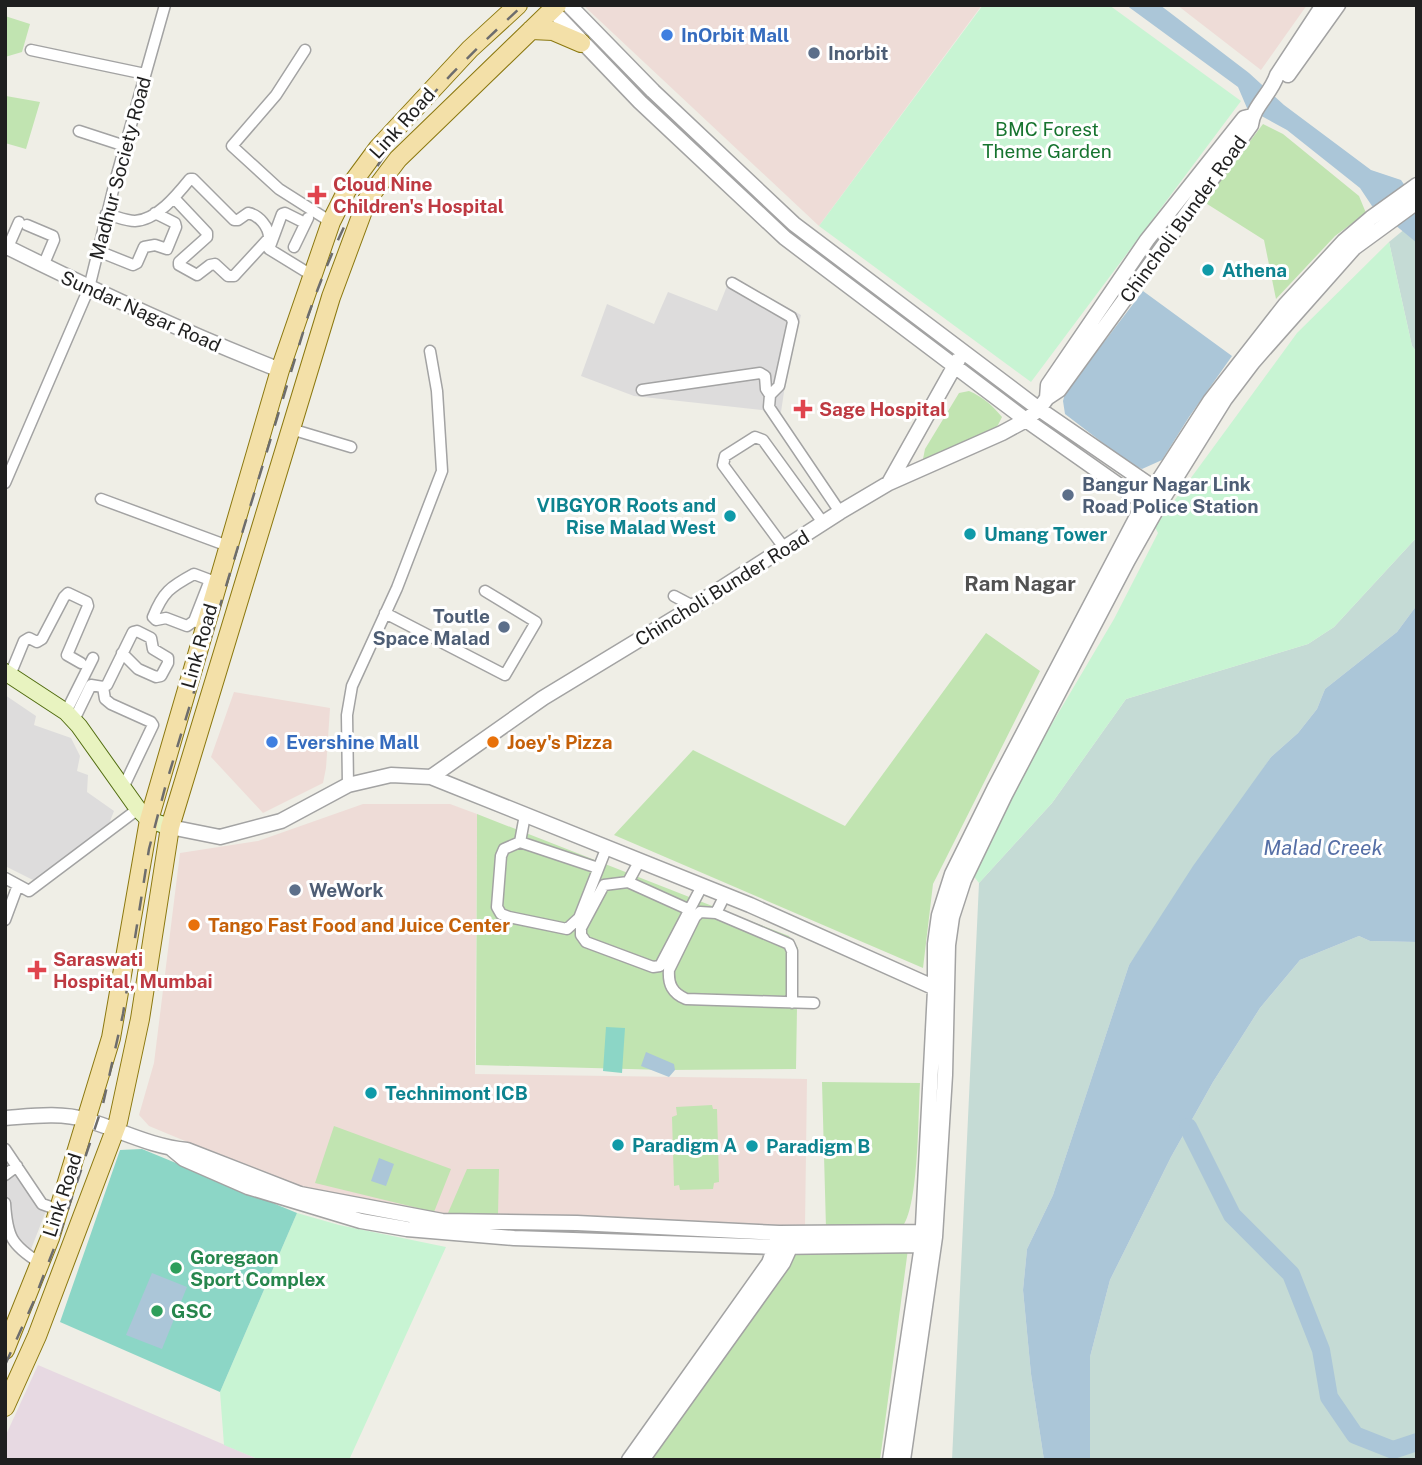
<svg xmlns="http://www.w3.org/2000/svg" width="1422" height="1465" viewBox="0 0 1422 1465" font-family="'Public Sans',sans-serif">
<style>
.residential{fill:#dddcdc}
.commercial{fill:#eedcd7}
.industrial{fill:#e7d9e2}
.grass{fill:#c1e4b1}
.wetland{fill:#c5dbd5}
.park{fill:#c8f4d3}
.pitch{fill:#8cd6c6}
.water{fill:#abc6d8}
.lines{fill:none;stroke-linecap:round;stroke-linejoin:round}
.river{stroke:#abc6d8;stroke-width:18}
.minor-casing{stroke:#a3a3a3;stroke-width:13}
.tertiary-casing{stroke:#a3a3a3;stroke-width:17}
.secondary-casing{stroke:#526d10;stroke-width:18}
.primary-casing{stroke:#8b780f;stroke-width:20}
.minor{stroke:#fff;stroke-width:10}
.tertiary{stroke:#fff;stroke-width:14}
.secondary{stroke:#e8f3c0;stroke-width:16}
.primary{stroke:#f3e0a8;stroke-width:18}
.rail{stroke:#6d6d6d;stroke-width:2.5;stroke-dasharray:14 14;stroke-linecap:butt}
.shop-dot{fill:#3f7fe0;stroke:#fff;stroke-width:2.5}
.service-dot{fill:#5c6f8a;stroke:#fff;stroke-width:2.5}
.health-dot{fill:#e0444e;stroke:#fff;stroke-width:2.5}
.culture-dot{fill:#0f9aa8;stroke:#fff;stroke-width:2.5}
.food-dot{fill:#e8710a;stroke:#fff;stroke-width:2.5}
.leisure-dot{fill:#2e9e5b;stroke:#fff;stroke-width:2.5}
.labels{text-anchor:middle;stroke-width:6;stroke-linejoin:round;paint-order:stroke}
.shop-label{font-size:19px;font-weight:bold;fill:#366cbe;stroke:#fff;text-anchor:start}
.service-label{font-size:19px;font-weight:bold;fill:#4e5e75;stroke:#fff;text-anchor:start}
.street-label{font-size:19px;fill:#1f1f1f;stroke:#fff}
.park-label{font-size:19px;fill:#17742f;stroke:#fff}
.health-label{font-size:19px;font-weight:bold;fill:#be3a42;stroke:#fff;text-anchor:start}
.culture-label{font-size:19px;font-weight:bold;fill:#0d838f;stroke:#fff;text-anchor:start}
.food-label{font-size:19px;font-weight:bold;fill:#c56008;stroke:#fff;text-anchor:start}
.leisure-label{font-size:19px;font-weight:bold;fill:#27864d;stroke:#fff;text-anchor:start}
.neighbourhood-label{font-size:21px;font-weight:bold;fill:#525252;stroke:#fff}
.water-label{font-size:21px;font-style:italic;fill:#556fa6;stroke:#fff}
</style>
<rect width="100%" height="100%" fill="#efeee6"/>
<path class="residential" d="M 731,276 L 801,315 L 787,372 L 781,412 L 634,396 L 581,376 L 607,304 L 654,324 L 668,292 L 717,311 Z
M 5,695 L 36,716 L 34,725 L 71,738 L 80,756 L 77,771 L 88,775 L 87,792 L 114,811 L 105,834 L 39,883 L 5,866 Z
M 5,1149 L 49,1203 L 28,1257 L 12,1245 L 5,1236 Z"/>
<path class="commercial" d="M 583,5 L 982,5 L 819,226 Z
M 1177,5 L 1307,5 L 1261,70 Z
M 234,692 L 330,708 L 326,768 L 323,783 L 263,813 L 211,757 Z
M 363,804 L 450,804 L 477,814 L 475,1074 L 807,1079 L 805,1226 L 439,1215 L 296,1187 L 149,1126 L 139,1115 L 154,1063 L 180,853 L 258,841 Z"/>
<path class="industrial" d="M 38,1365 L 260,1460 L 5,1460 L 5,1437 Z"/>
<path class="grass" d="M 5,16 L 30,24 L 22,52 L 5,57 Z
M 6,96 L 40,102 L 26,149 L 5,143 Z
M 1263,124 L 1283,134 L 1359,196 L 1366,213 L 1335,236 L 1276,299 L 1264,240 L 1204,202 Z
M 969,391 C 983,397 992,405 1002,417 L 997,427 L 930,461 L 923,459 L 925,449 L 959,393 Z
M 986,633 L 1040,671 L 933,884 L 923,968 L 614,835 L 693,750 L 845,826 Z
M 477,814 L 789,936 L 798,948 L 796,1069 L 666,1070 L 476,1065 Z
M 822,1082 L 920,1083 C 918,1115 919,1203 903,1226 L 826,1228 Z
M 712,1105 L 713,1109 L 717,1109 L 719,1182 L 714,1183 L 713,1189 L 680,1190 L 679,1185 L 674,1186 L 672,1117 L 677,1115 L 676,1107 Z
M 334,1126 L 451,1169 L 434,1212 L 315,1183 Z
M 467,1169 L 499,1169 L 498,1215 L 448,1213 Z
M 908,1249 L 880,1460 L 650,1460 L 797,1252 Z"/>
<path class="wetland" d="M 1417,219 L 1417,352 L 1412,346 L 1389,242 Z
M 1417,537 L 1417,605 L 1397,632 L 1325,689 L 1317,709 L 1298,733 L 1271,757 L 1129,965 L 1053,1195 L 1027,1249 L 1023,1290 L 1031,1374 L 1044,1460 L 952,1460 L 979,883 L 1052,803 L 1126,699 L 1308,644 L 1334,627 Z
M 1359,936 L 1370,941 L 1417,942 L 1417,1460 L 1090,1460 L 1090,1357 L 1110,1280 L 1171,1157 L 1213,1082 L 1260,1008 L 1300,960 Z"/>
<path class="park" d="M 983,5 L 1109,5 L 1241,101 L 1031,382 L 819,226 Z
M 1389,242 L 1412,346 L 1417,352 L 1417,537 L 1334,627 L 1308,644 L 1126,699 L 1052,803 L 979,883 L 972,874 L 1040,744 L 1114,619 L 1158,533 L 1155,527 L 1297,333 Z
M 297,1213 L 339,1225 L 446,1247 L 349,1460 L 260,1460 L 224,1445 L 220,1392 Z"/>
<path class="pitch" d="M 606,1027 L 625,1028 L 622,1073 L 603,1071 Z
M 142,1149 L 297,1213 L 220,1392 L 60,1322 L 120,1150 Z"/>
<path class="water" d="M 1126,5 L 1160,5 L 1249,73 L 1284,105 L 1371,170 L 1401,180 L 1417,203 L 1417,243 L 1372,206 L 1360,188 L 1287,130 L 1247,108 L 1238,87 Z
M 1143,291 L 1232,356 L 1189,417 L 1162,460 L 1142,469 L 1129,463 L 1065,414 L 1063,401 L 1065,393 Z
M 1417,605 L 1417,942 L 1370,941 L 1359,936 L 1300,960 L 1260,1008 L 1213,1082 L 1171,1157 L 1110,1280 L 1090,1357 L 1090,1460 L 1044,1460 L 1031,1374 L 1023,1290 L 1027,1249 L 1053,1195 L 1129,965 L 1193,866 L 1271,757 L 1298,733 L 1317,709 L 1325,689 L 1397,632 Z
M 646,1052 L 674,1064 L 675,1070 L 669,1077 L 641,1066 Z
M 379,1158 L 394,1164 L 386,1186 L 371,1181 Z
M 152,1273 L 187,1287 L 162,1349 L 126,1335 Z"/>
<g class="lines">
<path class="river" d="M 1188,1127 L 1232,1215 L 1291,1274 L 1321,1350 L 1329,1397 L 1355,1435 L 1393,1450 L 1417,1442"/>
<defs>
<path id="minor" d="M 31,50 L 145,74
M 305,50 L 276,95 L 232,146 L 279,189 L 331,222
M 79,131 L 125,146
M 106,214 C 115,216 126,221 135,221 C 157,220 177,195 190,179 L 193,179 L 234,220 L 238,220 L 248,213 C 259,215 269,227 269,238 L 234,276 L 228,276 L 215,264 L 210,265 L 197,275 L 179,265 L 179,262 L 207,237 L 207,233 L 174,198
M 305,223 L 285,213 L 282,214 L 269,249 L 313,276
M 27,225 L 53,236 L 54,240 L 43,266
M 8,247 L 19,222
M 294,247 L 308,218
M 98,251 L 133,265 L 137,263 L 144,247 L 155,245 L 167,249 L 176,227 L 175,223 L 155,213
M 732,283 L 791,317 L 793,322 L 779,386 L 770,395 L 769,407 L 840,512
M 642,390 L 760,373 L 765,376 L 766,389 L 770,395
M 291,429 L 351,447
M 5,483 L 89,288 L 116,178 L 165,5
M 101,499 L 228,546
M 785,549 L 723,465 L 725,456 L 755,437 L 763,440 L 824,524
M 674,596 L 693,606
M 385,613 L 505,675 L 536,622 L 485,591
M 194,621 L 210,580
M 205,625 L 194,621 L 187,626 L 166,618 L 156,620 L 153,617 C 163,592 170,587 194,574 L 218,583
M 10,675 L 24,641 L 29,638 L 37,642 L 42,639 L 64,597 L 68,593 L 87,602 L 88,606 L 67,655 L 81,663
M 103,687 L 105,699 L 111,704 L 151,722 L 153,725 L 123,788
M 66,712 L 93,658
M 74,720 L 91,685 L 103,687 L 107,685 L 133,632 L 137,631 L 151,638 L 153,649 L 168,658 L 168,663 L 161,676 L 156,677 L 138,669 L 122,653
M 348,785 L 347,715 L 352,686 L 397,588 L 442,471 L 437,391 L 430,351
M 525,815 L 520,842 L 504,849 L 501,856 L 497,907 L 501,914 L 509,917 L 567,929 L 579,918 L 606,849
M 520,842 L 598,868
M 639,862 L 628,882 L 604,885 L 581,928 L 581,935 L 586,942 L 653,967 L 660,966 L 702,886
M 5,878 L 29,891 L 138,809
M 628,882 L 690,910
M 725,895 L 716,913 L 700,912 L 695,917 L 669,970 C 668,984 672,993 686,999 L 814,1003
M 716,913 L 789,944 L 792,951 L 792,1003
M 5,920 L 18,885
M 5,1149 L 42,1204 L 59,1210
M 5,1175 L 17,1166
M 5,1203 C 7,1236 11,1245 40,1263"/>
<path id="tertiary" d="M 569,5 L 653,91 L 794,224 L 1039,409 L 1154,488 L 1156,497
M 552,10 L 640,102 L 785,238 L 1026,420 L 1144,503 L 1150,504
M 1288,75 L 1338,5
M 5,246 C 95,291 186,333 280,370
M 1047,398 L 1048,385 L 1147,240 L 1244,118 L 1252,116
M 889,483 L 958,360
M 431,777 L 543,698 L 683,613 L 840,512 L 889,483 L 1002,433 L 1026,420 L 1039,409 L 1047,398 L 1059,390 L 1251,125 C 1253,106 1271,94 1277,75 L 1323,5
M 170,827 L 220,837 L 281,821 L 348,785 L 391,775 L 431,777 L 750,905 L 942,991
M 5,1118 C 32,1116 61,1112 87,1120 C 120,1130 152,1147 187,1150 L 300,1194 L 442,1221 L 577,1223 L 779,1233 L 923,1232 L 930,1235
M 172,1149 L 184,1159 L 248,1187 L 361,1221 L 407,1229 L 514,1238 L 775,1247 L 922,1245 L 927,1241
M 629,1460 L 769,1263 L 778,1238
M 642,1460 L 783,1263 L 793,1241
M 890,1460 L 922,1245 L 935,990 L 935,944 L 939,915 L 952,874 L 994,789 L 1144,503 L 1210,401 L 1285,305 L 1344,241 L 1371,218 L 1417,185
M 903,1460 L 935,1237 L 945,1075 L 948,945 L 952,917 L 964,880 L 1005,795 L 1128,560 L 1159,505 L 1225,399 L 1253,362 L 1354,248 L 1417,202"/>
<path id="secondary" d="M 5,672 L 66,712 L 79,726 L 138,809 L 149,820 L 170,827"/>
<path id="primary" d="M 531,30 L 553,31 L 581,43
M 5,1350 L 50,1238 L 111,1038 L 149,820 L 280,370 L 331,222 L 347,190 L 378,148 L 470,49 L 518,5
M 5,1407 L 37,1336 L 118,1122 L 140,1019 L 170,827 L 331,297 L 367,200 L 398,159 L 557,5"/>
</defs>
<use href="#minor" class="minor-casing"/>
<use href="#tertiary" class="tertiary-casing"/>
<use href="#secondary" class="secondary-casing"/>
<use href="#primary" class="primary-casing"/>
<use href="#minor" class="minor"/>
<use href="#tertiary" class="tertiary"/>
<use href="#secondary" class="secondary"/>
<use href="#primary" class="primary"/>
<path class="rail" d="M 5,1365 L 33,1303 L 61,1230 L 103,1104 L 123,1014 L 149,849 L 166,784 L 308,316 C 327,262 349,210 380,162 C 418,103 472,53 523,5"/>
</g>
<g class="shop-dot">
<circle cx="667" cy="35" r="7"/>
<circle cx="272" cy="742" r="7"/>
</g>
<g class="service-dot">
<circle cx="814" cy="53" r="7"/>
<circle cx="1068" cy="495" r="7"/>
<circle cx="504" cy="627" r="7"/>
<circle cx="295" cy="890" r="7"/>
</g>
<g class="health-dot">
<path d="M313.5 184.5h7v7h7v7h-7v7h-7v-7h-7v-7h7z"/>
<path d="M799.5 398.5h7v7h7v7h-7v7h-7v-7h-7v-7h7z"/>
<path d="M33.5 959.5h7v7h7v7h-7v7h-7v-7h-7v-7h7z"/>
</g>
<g class="culture-dot">
<circle cx="1208" cy="270" r="7"/>
<circle cx="730" cy="516" r="7"/>
<circle cx="970" cy="534" r="7"/>
<circle cx="371" cy="1093" r="7"/>
<circle cx="618" cy="1145" r="7"/>
<circle cx="752" cy="1146" r="7"/>
</g>
<g class="food-dot">
<circle cx="493" cy="742" r="7"/>
<circle cx="194" cy="925" r="7"/>
</g>
<g class="leisure-dot">
<circle cx="176" cy="1268" r="7"/>
<circle cx="157" cy="1311" r="7"/>
</g>
<g class="labels">
<g class="shop-label">
<text x="681" y="42">InOrbit Mall</text>
<text x="286" y="749">Evershine Mall</text>
</g>
<g class="service-label">
<text x="828" y="60">Inorbit</text>
<text x="1082" y="491">Bangur Nagar Link<tspan x="1082" dy="22">Road Police Station</tspan></text>
<text x="490" y="623" text-anchor="end">Toutle<tspan x="490" dy="22">Space Malad</tspan></text>
<text x="309" y="897">WeWork</text>
</g>
<g class="street-label">
<text transform="translate(402 123) rotate(-48)" y="7">Link Road</text>
<text transform="translate(120 168) rotate(-75)" y="7">Madhur Society Road</text>
<text transform="translate(1183 219) rotate(-54)" y="7">Chincholi Bunder Road</text>
<text transform="translate(141 311) rotate(24)" y="7">Sundar Nagar Road</text>
<text transform="translate(722 588) rotate(-32)" y="7">Chincholi Bunder Road</text>
<text transform="translate(199 646) rotate(-74)" y="7">Link Road</text>
<text transform="translate(62 1195) rotate(-72)" y="7">Link Road</text>
</g>
<g class="park-label">
<text x="1047" y="136">BMC Forest<tspan x="1047" dy="22">Theme Garden</tspan></text>
</g>
<g class="health-label">
<text x="333" y="191">Cloud Nine<tspan x="333" dy="22">Children's Hospital</tspan></text>
<text x="819" y="416">Sage Hospital</text>
<text x="53" y="966">Saraswati<tspan x="53" dy="22">Hospital, Mumbai</tspan></text>
</g>
<g class="culture-label">
<text x="1222" y="277">Athena</text>
<text x="716" y="512" text-anchor="end">VIBGYOR Roots and<tspan x="716" dy="22">Rise Malad West</tspan></text>
<text x="984" y="541">Umang Tower</text>
<text x="385" y="1100">Technimont ICB</text>
<text x="632" y="1152">Paradigm A</text>
<text x="766" y="1153">Paradigm B</text>
</g>
<g class="food-label">
<text x="507" y="749">Joey's Pizza</text>
<text x="208" y="932">Tango Fast Food and Juice Center</text>
</g>
<g class="leisure-label">
<text x="190" y="1264">Goregaon<tspan x="190" dy="22">Sport Complex</tspan></text>
<text x="171" y="1318">GSC</text>
</g>
<g class="neighbourhood-label">
<text x="1020" y="591">Ram Nagar</text>
</g>
<g class="water-label">
<text x="1323" y="855">Malad Creek</text>
</g>
</g>
<rect width="1422" height="1465" fill="none" stroke="#1f1f1f" stroke-width="14"/>
</svg>
